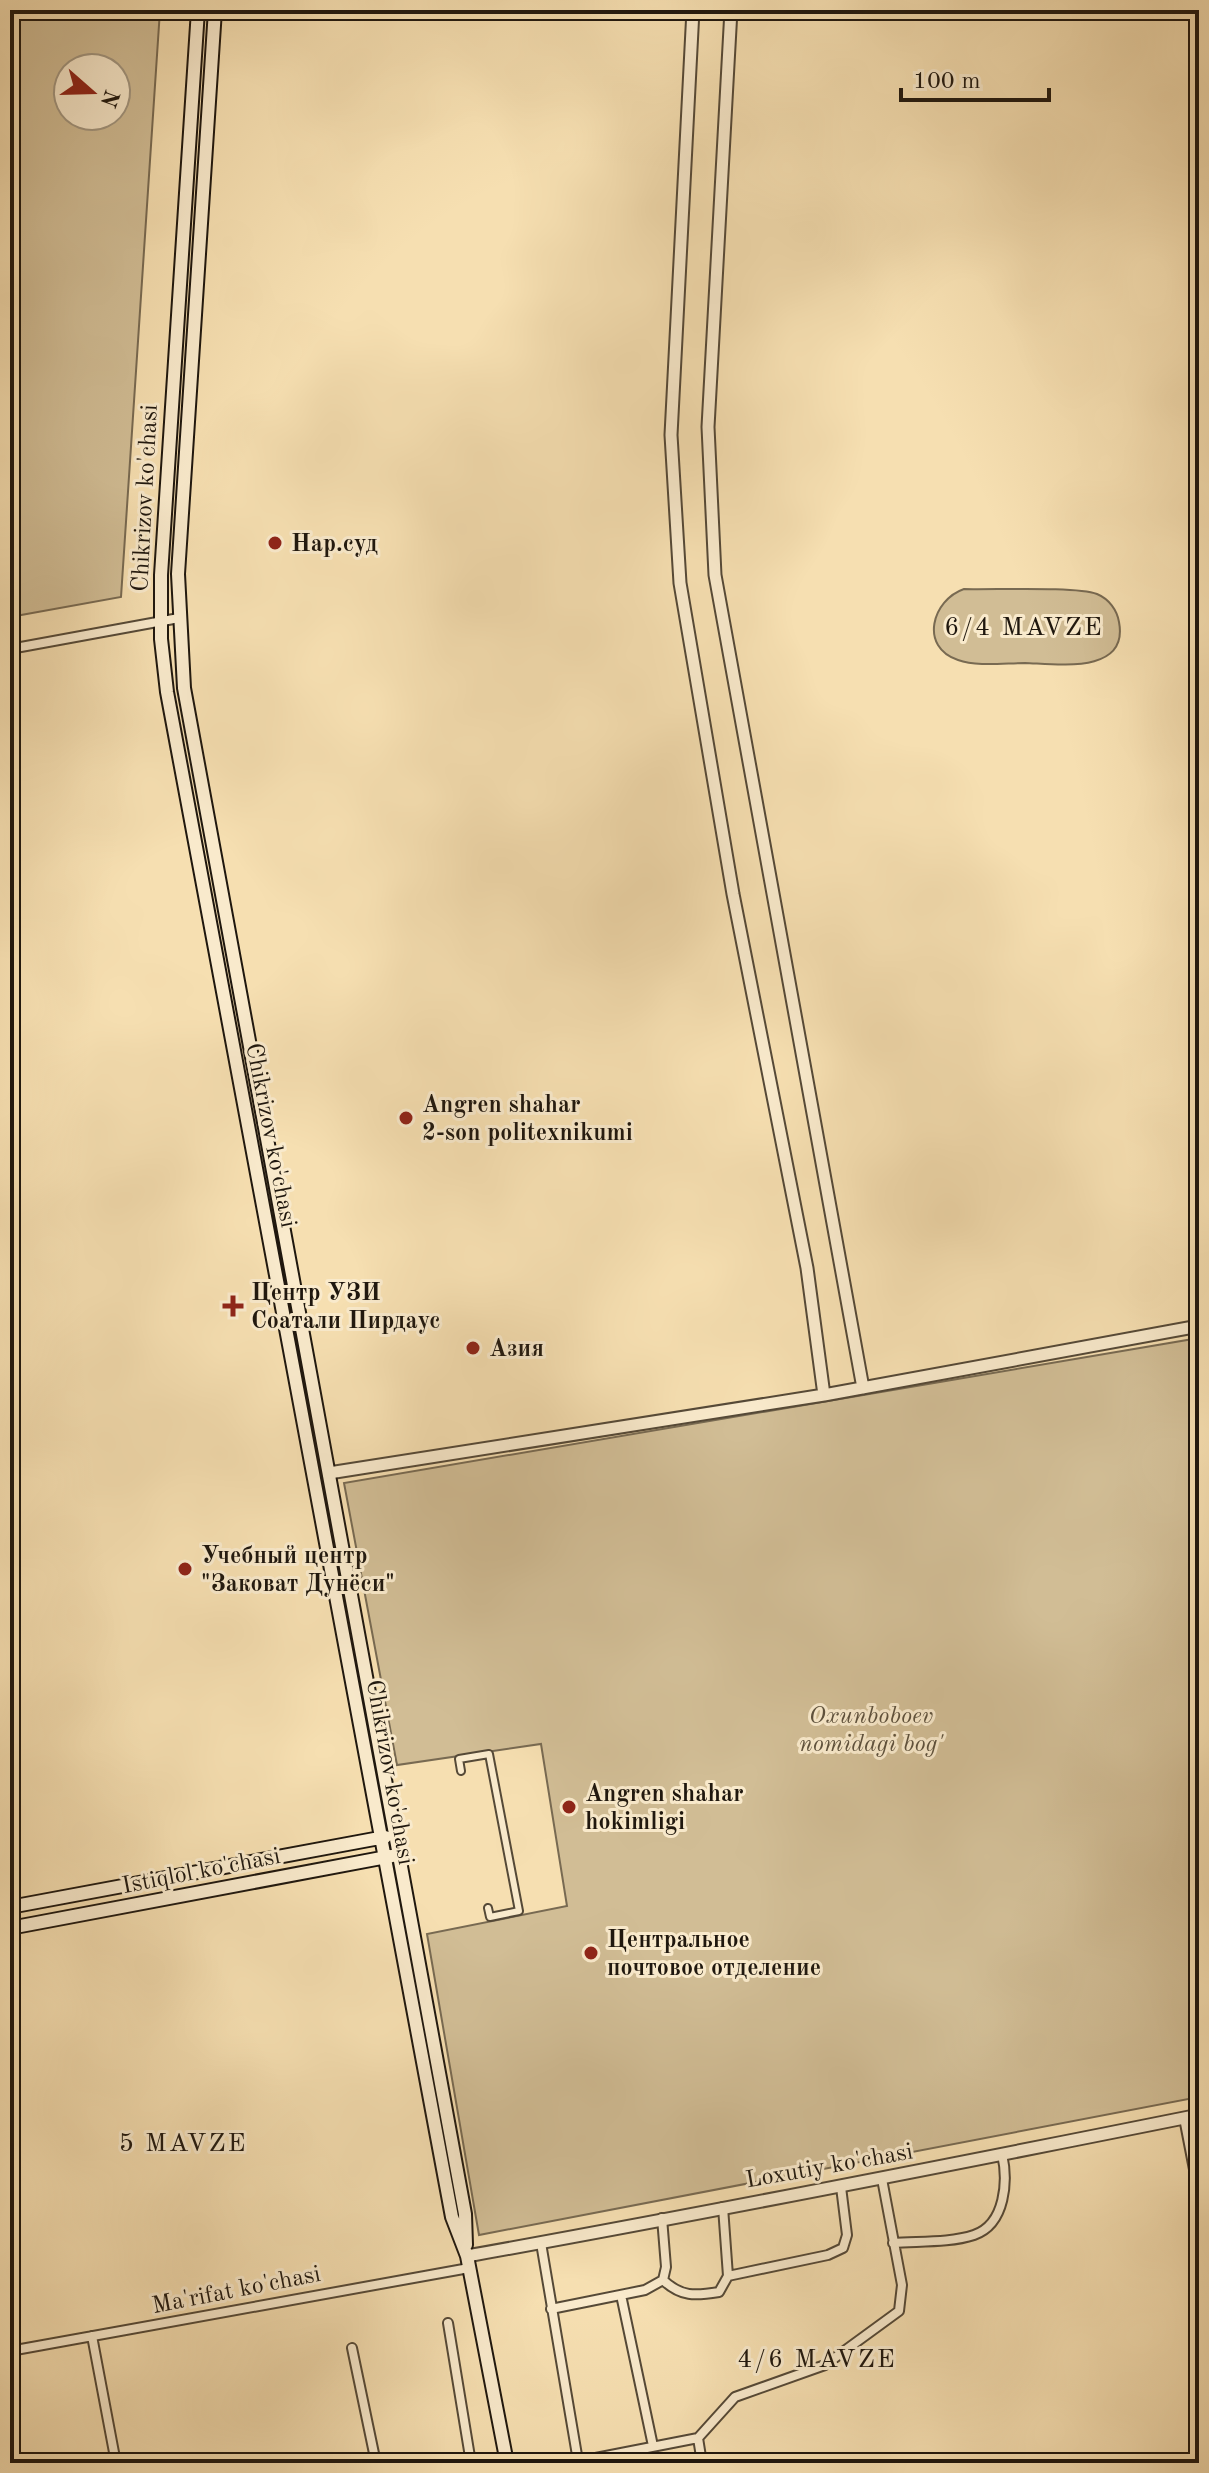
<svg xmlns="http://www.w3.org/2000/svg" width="1209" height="2473" viewBox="0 0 1209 2473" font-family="'Old Standard TT',serif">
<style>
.green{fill:#d1bd95;stroke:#786a52;stroke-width:2;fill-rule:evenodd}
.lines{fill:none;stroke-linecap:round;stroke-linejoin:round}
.pedestrian-casing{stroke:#554937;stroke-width:10}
.minor-casing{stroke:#554937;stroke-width:12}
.tertiary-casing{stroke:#554937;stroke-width:15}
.secondary-casing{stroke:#1f170e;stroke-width:16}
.pedestrian{stroke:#f9eacc;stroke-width:6}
.minor{stroke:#f9eacc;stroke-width:8}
.tertiary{stroke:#f9eacc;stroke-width:11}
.secondary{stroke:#f9eacc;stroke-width:12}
.poi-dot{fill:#8f2418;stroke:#f9eacc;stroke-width:3}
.labels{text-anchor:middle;stroke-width:6;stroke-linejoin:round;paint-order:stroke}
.street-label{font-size:24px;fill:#1f170e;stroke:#f9eacc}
.poi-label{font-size:24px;font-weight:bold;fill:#1f170e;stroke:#f9eacc;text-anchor:start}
.park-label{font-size:24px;font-style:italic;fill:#5d513d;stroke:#f9eacc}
.neighbourhood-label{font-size:26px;letter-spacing:2px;fill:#1f170e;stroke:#f9eacc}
</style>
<rect width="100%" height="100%" fill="#f6dfb1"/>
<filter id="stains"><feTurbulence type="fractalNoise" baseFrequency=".0025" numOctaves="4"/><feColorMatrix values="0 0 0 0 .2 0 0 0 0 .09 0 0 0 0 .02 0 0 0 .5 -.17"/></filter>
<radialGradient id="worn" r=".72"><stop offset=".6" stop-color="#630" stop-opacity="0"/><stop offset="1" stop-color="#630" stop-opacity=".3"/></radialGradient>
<path class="green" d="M 10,10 L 160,10 L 121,597 L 10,617 ZM 68,68 L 116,68 L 116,116 L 68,116 Z
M 964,589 C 992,590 1076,586 1097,594 C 1109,599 1117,610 1119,622 C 1129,675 1056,664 1025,663 C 1005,663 977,667 958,660 C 919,647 932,600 964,589 Z
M 1199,1338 L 1199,2097 L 479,2235 L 427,1934 L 567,1906 L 541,1744 L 397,1765 L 344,1483 Z"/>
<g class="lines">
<defs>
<path id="pedestrian" d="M 461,1771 L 459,1759 L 489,1754 L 519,1911 L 490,1917 L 488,1908"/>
<path id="minor" d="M 10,649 L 179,618
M 1184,2118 L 1199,2195
M 541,2243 L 578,2461
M 893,2243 C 918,2241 950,2243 974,2235 C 1006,2224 1008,2180 1002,2154
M 728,2276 L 828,2255 L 843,2248 L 847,2235 L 841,2187
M 663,2280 C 681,2297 695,2296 719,2292 L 728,2276 L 723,2207
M 621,2295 L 653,2446
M 551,2309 L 645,2290 L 663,2280 L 666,2267 L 662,2218
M 448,2323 L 471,2463
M 92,2336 L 116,2463
M 352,2348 L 376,2463
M 10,2351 L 469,2268
M 698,2438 L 702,2463
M 570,2463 L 698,2438 L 735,2397 L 825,2365 L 899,2311 L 902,2285 L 882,2179"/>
<path id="tertiary" d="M 693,10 L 671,435 L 680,583 L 733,894 L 807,1268 L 824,1395
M 731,10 L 708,427 L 715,575 L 863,1388
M 329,1473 L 824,1395 L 1199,1326
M 467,2256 C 712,2212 955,2164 1199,2115"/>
<path id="secondary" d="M 198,10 L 161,575 L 161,639 L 167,692 L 452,2217 L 467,2256 L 507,2463
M 215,10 L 178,574 L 184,688 L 465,2214 L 466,2245
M 10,1907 L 385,1837
M 10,1928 L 392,1856"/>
</defs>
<use href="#pedestrian" class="pedestrian-casing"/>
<use href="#minor" class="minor-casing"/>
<use href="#tertiary" class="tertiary-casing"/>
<use href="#secondary" class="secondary-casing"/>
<use href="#pedestrian" class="pedestrian"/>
<use href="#minor" class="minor"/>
<use href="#tertiary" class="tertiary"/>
<use href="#secondary" class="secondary"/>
</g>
<g class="poi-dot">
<circle cx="275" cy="543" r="8"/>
<circle cx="406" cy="1118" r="8"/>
<path d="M229 1294h8v8h8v8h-8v8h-8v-8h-8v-8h8z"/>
<circle cx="473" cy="1348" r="8"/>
<circle cx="185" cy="1569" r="8"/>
<circle cx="569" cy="1807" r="8"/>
<circle cx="591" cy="1953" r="8"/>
</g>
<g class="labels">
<g class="street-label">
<text transform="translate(144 498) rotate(-87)" y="8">Chikrizov ko'chasi</text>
<text transform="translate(272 1135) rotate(79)" y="8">Chikrizov ko'chasi</text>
<text transform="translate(391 1772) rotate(80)" y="8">Chikrizov ko'chasi</text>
<text transform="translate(201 1870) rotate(-11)" y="8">Istiqlol ko'chasi</text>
<text transform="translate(829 2165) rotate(-10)" y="8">Loxutiy ko'chasi</text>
<text transform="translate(236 2289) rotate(-11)" y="8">Ma'rifat ko'chasi</text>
</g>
<g class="poi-label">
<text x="291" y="551">Нар.суд</text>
<text x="422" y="1112">Angren shahar<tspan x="422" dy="28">2-son politexnikumi</tspan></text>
<text x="251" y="1300">Центр УЗИ<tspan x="251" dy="28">Соатали Пирдаус</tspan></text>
<text x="489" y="1356">Азия</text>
<text x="201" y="1563">Учебный центр<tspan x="201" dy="28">"Заковат Дунёси"</tspan></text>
<text x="585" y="1801">Angren shahar<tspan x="585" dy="28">hokimligi</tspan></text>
<text x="607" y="1947">Центральное<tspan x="607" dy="28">почтовое отделение</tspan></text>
</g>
<g class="park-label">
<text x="871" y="1723">Oxunboboev<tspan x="871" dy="28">nomidagi bog'</tspan></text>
</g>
<g class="neighbourhood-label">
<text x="1024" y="635">6/4 MAVZE</text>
<text x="183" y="2151">5 MAVZE</text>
<text x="817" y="2367">4/6 MAVZE</text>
</g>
</g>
<rect width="1209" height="2473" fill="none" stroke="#f6dfb1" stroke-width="40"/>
<rect x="12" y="12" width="1185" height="2449" fill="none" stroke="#1f170e" stroke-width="4"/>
<rect x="20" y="20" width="1169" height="2433" fill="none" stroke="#1f170e" stroke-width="2"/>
<g transform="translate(92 92) rotate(110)"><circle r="38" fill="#f9eacc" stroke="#a29680" stroke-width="2"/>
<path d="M0-6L14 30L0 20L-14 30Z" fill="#8f2418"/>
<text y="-12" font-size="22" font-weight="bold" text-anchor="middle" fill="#1f170e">N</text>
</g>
<path d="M901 88v12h148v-12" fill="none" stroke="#1f170e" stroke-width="4"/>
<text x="913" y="88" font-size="24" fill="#1f170e" stroke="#f9eacc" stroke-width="6" paint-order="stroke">100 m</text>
<rect width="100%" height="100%" filter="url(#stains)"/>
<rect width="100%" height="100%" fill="url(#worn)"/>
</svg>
